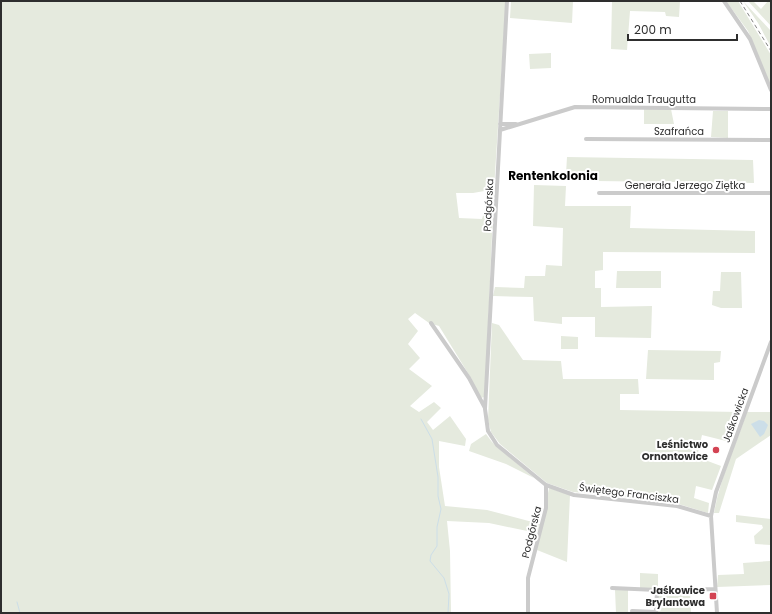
<svg xmlns="http://www.w3.org/2000/svg" width="772" height="614" viewBox="0 0 772 614" font-family="Poppins,sans-serif">
<style>
.green{fill:#e5eade;fill-rule:evenodd}
.water{fill:#ccdee8}
.lines{fill:none;stroke-linecap:round;stroke-linejoin:round}
.stream{stroke:#ccdee8;stroke-width:1}
.minor{stroke:#cbcbcb;stroke-width:4}
.rail{stroke:#838383;stroke-width:1;stroke-dasharray:4 3;stroke-linecap:butt}
.poi-dot{fill:#d34353;stroke:#fff;stroke-width:1.5}
.labels{text-anchor:middle;stroke-width:4;stroke-linejoin:round;paint-order:stroke}
.street-label{font-size:10px;fill:#2e2e2e;stroke:#fff}
.poi-label{font-size:10px;font-weight:bold;fill:#2e2e2e;stroke:#fff;text-anchor:end}
.quarter-label{font-size:12px;font-weight:bold;fill:#000;stroke:#fff}
</style>
<rect width="100%" height="100%" fill="#fff"/>
<path class="green" d="M 1,1 L 506,1 L 494,189 L 485,397 L 480,398 L 471,378 L 439,326 L 429,323 L 415,313 L 408,319 L 418,331 L 408,344 L 420,358 L 409,369 L 432,386 L 410,406 L 419,412 L 434,402 L 441,408 L 427,422 L 433,430 L 450,416 L 466,439 L 465,446 L 439,441 L 439,467 L 445,506 L 487,510 L 540,524 L 537,533 L 489,523 L 447,521 L 450,551 L 451,613 L 1,613 ZM 490,190 L 482,219 L 459,218 L 456,193 L 473,193 Z
M 511,1 L 573,1 L 572,23 L 510,18 Z
M 612,1 L 680,1 L 679,17 L 666,16 L 665,12 L 630,11 L 627,50 L 611,49 Z
M 726,1 L 738,1 L 771,55 L 771,86 L 748,31 Z
M 743,1 L 771,31 L 771,47 L 758,23 Z
M 748,1 L 753,1 L 761,9 L 768,1 L 771,1 L 771,26 Z
M 551,53 L 551,68 L 530,69 L 529,54 Z
M 644,109 L 671,109 L 674,124 L 644,124 Z
M 713,111 L 728,111 L 728,138 L 711,137 Z
M 567,157 L 753,160 L 754,183 L 595,181 L 594,174 L 566,174 Z
M 534,185 L 566,186 L 565,206 L 631,206 L 630,228 L 755,231 L 755,253 L 603,252 L 603,270 L 595,271 L 595,288 L 601,288 L 601,307 L 652,306 L 651,338 L 595,337 L 595,317 L 562,317 L 562,324 L 534,321 L 533,297 L 493,296 L 495,287 L 524,288 L 525,276 L 545,276 L 546,265 L 562,266 L 563,228 L 533,226 Z
M 617,271 L 661,271 L 661,288 L 616,288 Z
M 721,272 L 741,272 L 742,308 L 721,308 L 712,305 L 713,291 L 720,291 Z
M 492,323 L 499,325 L 523,360 L 561,361 L 563,379 L 638,379 L 639,394 L 620,394 L 620,410 L 740,412 L 730,442 L 702,435 L 697,457 L 721,466 L 712,490 L 696,486 L 694,498 L 709,503 L 708,513 L 672,502 L 573,492 L 547,483 L 500,444 L 491,432 L 488,420 Z
M 561,336 L 578,337 L 578,349 L 561,349 Z
M 648,350 L 721,351 L 720,362 L 714,363 L 714,380 L 646,379 Z
M 747,412 L 771,412 L 771,435 L 736,459 L 719,513 L 714,513 C 720,478 736,445 747,412 Z
M 486,434 L 492,442 L 534,478 L 506,464 L 469,451 L 471,444 Z
M 549,488 L 570,495 L 567,562 L 537,550 Z
M 736,515 L 771,519 L 771,545 L 755,544 L 754,536 L 763,528 L 762,525 L 736,522 Z
M 770,561 L 771,585 L 717,587 L 718,575 L 744,574 L 743,563 Z
M 640,573 L 658,574 L 658,588 L 640,588 Z
M 615,590 L 628,590 L 628,613 L 616,613 Z
M 690,592 L 691,613 L 657,613 L 658,593 Z"/>
<path class="water" d="M 759,420 L 764,421 L 768,425 L 764,434 L 760,437 L 751,424 Z"/>
<g class="lines">
<path class="stream" d="M 421,419 L 432,439 L 438,477 L 438,496 L 441,509 L 437,527 L 437,546 L 431,555 L 430,561 L 444,578 L 449,594 L 448,613
M 17,602 L 20,613"/>
<path class="minor" d="M 507,1 L 485,409 L 488,431 L 497,445 L 546,485 L 574,495 L 677,506 L 711,516
M 724,1 L 750,39 L 771,90
M 500,124 L 516,124
M 500,130 L 575,107 L 771,109
M 586,139 L 771,140
M 599,193 L 771,193
M 431,323 L 469,378 L 485,408
M 612,588 L 657,590 L 715,589
M 632,611 L 656,612
M 528,613 L 528,578 L 546,508 L 546,485
M 656,613 L 657,590
M 717,613 L 711,516 L 716,492 L 771,342"/>
<path class="rail" d="M 740,1 L 771,51"/>
</g>
<g class="poi-dot">
<circle cx="716" cy="450" r="4"/>
<rect x="709" y="592" width="8" height="8" rx="2"/>
</g>
<g class="labels">
<g class="street-label">
<text x="644" y="103">Romualda Traugutta</text>
<text x="679" y="135">Szafrańca</text>
<text x="685" y="189">Generała Jerzego Ziętka</text>
<text transform="translate(488 205) rotate(-87)" y="4">Podgórska</text>
<text transform="translate(735 415) rotate(-70)" y="4">Jaśkowicka</text>
<text transform="translate(629 493) rotate(7)" y="4">Świętego Franciszka</text>
<text transform="translate(531 532) rotate(-76)" y="4">Podgórska</text>
</g>
<g class="poi-label">
<text x="708" y="448">Leśnictwo<tspan x="708" dy="12">Ornontowice</tspan></text>
<text x="705" y="594">Jaśkowice<tspan x="705" dy="12">Brylantowa</tspan></text>
</g>
<g class="quarter-label">
<text x="553" y="180">Rentenkolonia</text>
</g>
</g>
<rect width="772" height="614" fill="none" stroke="#2e2e2e" stroke-width="4"/>
<path d="M628 34v6h109v-6" fill="none" stroke="#2e2e2e" stroke-width="2"/>
<text x="634" y="34" font-size="12" fill="#2e2e2e" stroke="#ffffff" stroke-width="3" paint-order="stroke">200 m</text>
</svg>
